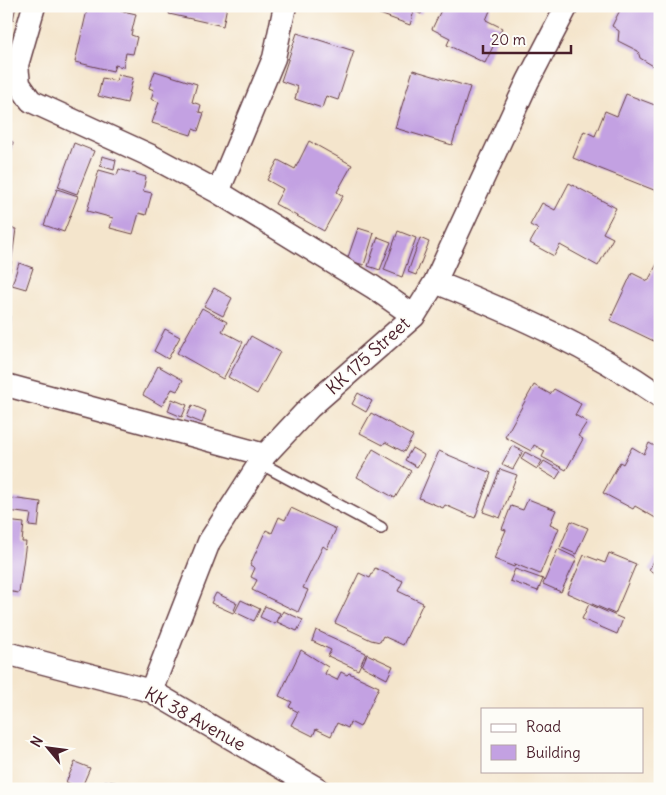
<svg xmlns="http://www.w3.org/2000/svg" width="666" height="795" viewBox="0 0 666 795" font-family="Delius,sans-serif">
<style>
.building{fill:#c3a1e2}
.lines{fill:none;stroke-linecap:round;stroke-linejoin:round}
.lane-casing{stroke:#643d43;stroke-width:14}
.street-casing{stroke:#643d43;stroke-width:25}
.lane{stroke:#fff;stroke-width:11}
.street{stroke:#fff;stroke-width:22}
.labels{text-anchor:middle;stroke-width:4;stroke-linejoin:round;paint-order:stroke}
.street-label{font-size:18px;fill:#4a1f2b;stroke:#fdfcf7}
</style>
<rect width="100%" height="100%" fill="#fdfcf7"/>
<filter id="ink" filterUnits="userSpaceOnUse"><feTurbulence type="fractalNoise" baseFrequency=".02" numOctaves="2"/><feDisplacementMap in="SourceGraphic" scale="10" xChannelSelector="R" yChannelSelector="G"/><feConvolveMatrix kernelMatrix="1 2 1 2 8 2 1 2 1" color-interpolation-filters="sRGB"/></filter>
<filter id="wash" filterUnits="userSpaceOnUse"><feTurbulence type="fractalNoise" baseFrequency=".0096" numOctaves="4" result="noise"/><feDisplacementMap in="SourceGraphic" scale="20" xChannelSelector="R" yChannelSelector="G"/><feGaussianBlur stdDeviation="1.12" result="paint"/><feColorMatrix in="noise" values="0 0 0 0 0 0 0 0 0 0 0 0 0 0 0 0 0 1.4 0 .05"/><feComposite in="paint" operator="in"/></filter>
<g filter="url(#wash)">
<rect width="100%" height="100%" fill="#f4e5cc"/>
<g id="blocks">
<path class="building" d="M 6,6 L 16,6 L 13,20 L 6,18 Z
M 88,6 L 102,6 L 136,14 L 131,35 L 137,37 L 133,54 L 126,53 L 123,67 L 115,65 L 113,71 L 75,62 Z
M 171,6 L 227,6 L 223,26 L 169,14 Z
M 367,6 L 424,6 L 421,14 L 414,11 L 410,25 L 366,9 Z
M 443,6 L 492,6 L 486,20 L 502,28 L 485,63 L 447,45 L 450,38 L 432,29 Z
M 622,6 L 660,6 L 660,70 L 640,58 L 638,51 L 618,41 L 619,31 L 612,26 Z
M 297,33 L 354,51 L 338,100 L 326,96 L 322,108 L 295,99 L 298,87 L 281,81 Z
M 413,70 L 470,87 L 452,145 L 395,128 Z
M 155,71 L 197,84 L 192,102 L 201,105 L 199,112 L 204,113 L 198,131 L 193,129 L 191,135 L 152,123 L 159,102 L 151,99 L 154,90 L 149,88 Z
M 118,75 L 133,78 L 127,103 L 98,96 L 102,78 L 116,81 Z
M 626,94 L 660,107 L 659,192 L 573,158 L 584,131 L 595,136 L 605,111 L 617,116 Z
M 6,140 L 13,142 L 7,170 L 6,170 Z
M 309,141 L 352,165 L 337,192 L 343,196 L 324,231 L 275,204 L 283,189 L 267,180 L 278,160 L 295,169 Z
M 74,143 L 94,151 L 77,194 L 58,187 Z
M 102,156 L 116,160 L 114,170 L 100,166 Z
M 119,169 L 146,177 L 143,191 L 152,193 L 146,215 L 139,213 L 133,234 L 110,228 L 113,218 L 87,211 L 99,170 L 117,175 Z
M 569,183 L 616,208 L 603,233 L 613,238 L 598,266 L 560,245 L 554,256 L 530,243 L 538,229 L 530,225 L 542,203 L 555,210 Z
M 57,189 L 78,196 L 64,232 L 44,225 Z
M 6,228 L 16,229 L 10,272 L 6,271 Z
M 358,228 L 374,233 L 364,265 L 347,260 Z
M 398,231 L 416,238 L 402,277 L 384,270 Z
M 378,237 L 391,242 L 380,270 L 368,266 Z
M 420,238 L 429,242 L 416,275 L 408,272 Z
M 19,263 L 33,268 L 26,289 L 12,285 Z
M 657,264 L 660,266 L 660,344 L 610,320 L 632,273 L 648,281 Z
M 6,278 L 9,278 L 8,298 L 6,298 Z
M 214,288 L 232,298 L 223,316 L 204,306 Z
M 202,308 L 227,322 L 222,331 L 243,342 L 223,379 L 177,353 Z
M 6,312 L 10,312 L 9,346 L 6,346 Z
M 165,329 L 180,337 L 168,359 L 154,351 Z
M 251,336 L 280,352 L 257,394 L 228,377 Z
M 158,366 L 183,380 L 177,391 L 172,389 L 162,406 L 143,395 Z
M 534,385 L 550,394 L 554,389 L 581,404 L 575,415 L 587,422 L 578,436 L 583,439 L 566,470 L 542,457 L 545,451 L 534,445 L 531,451 L 505,437 Z
M 358,393 L 372,401 L 366,412 L 352,404 Z
M 172,399 L 187,405 L 182,417 L 168,411 Z
M 192,405 L 206,411 L 202,423 L 187,417 Z
M 371,413 L 413,436 L 404,452 L 385,442 L 383,445 L 360,433 Z
M 649,443 L 660,449 L 659,520 L 635,506 L 633,509 L 603,493 L 620,462 L 623,464 L 632,447 L 644,454 Z
M 512,446 L 523,451 L 513,469 L 502,464 Z
M 412,448 L 424,455 L 417,467 L 405,460 Z
M 373,449 L 411,471 L 395,498 L 357,477 Z
M 439,451 L 491,473 L 475,518 L 445,505 L 443,508 L 419,498 Z
M 525,452 L 542,461 L 537,469 L 521,459 Z
M 544,461 L 561,471 L 556,479 L 539,469 Z
M 500,469 L 517,475 L 500,518 L 483,512 Z
M 10,498 L 41,502 L 38,527 L 29,526 L 31,514 L 8,511 Z
M 528,499 L 556,510 L 550,524 L 559,528 L 540,574 L 515,564 L 514,567 L 494,559 L 506,530 L 502,529 L 511,506 L 523,510 Z
M 291,508 L 336,529 L 327,549 L 323,546 L 303,588 L 308,590 L 298,612 L 252,590 L 257,580 L 251,577 L 255,568 L 250,565 L 266,530 L 272,533 L 279,517 L 285,520 Z
M 6,521 L 24,523 L 22,542 L 26,542 L 19,593 L 6,591 Z
M 571,521 L 588,528 L 576,554 L 560,547 Z
M 558,549 L 577,558 L 561,592 L 543,584 Z
M 609,553 L 636,564 L 615,614 L 567,593 L 584,555 L 605,563 Z
M 656,557 L 660,559 L 660,576 L 649,570 Z
M 375,568 L 403,581 L 398,591 L 423,603 L 403,645 L 383,636 L 380,642 L 371,640 L 335,623 L 359,573 L 370,578 Z
M 515,569 L 543,579 L 538,591 L 510,581 Z
M 216,593 L 237,603 L 233,613 L 211,603 Z
M 241,600 L 260,609 L 254,621 L 235,612 Z
M 589,604 L 623,619 L 617,634 L 582,619 Z
M 265,606 L 280,613 L 275,624 L 260,617 Z
M 283,611 L 303,620 L 297,631 L 277,622 Z
M 316,630 L 366,653 L 358,670 L 328,656 L 331,650 L 312,641 Z
M 301,650 L 328,667 L 325,674 L 337,680 L 341,672 L 347,675 L 349,673 L 379,687 L 360,727 L 350,722 L 348,728 L 337,723 L 331,736 L 316,729 L 313,736 L 291,725 L 298,712 L 289,707 L 292,702 L 279,696 Z
M 367,654 L 393,666 L 387,679 L 362,666 Z
M 75,762 L 90,768 L 81,789 L 66,782 Z
M 105,781 L 136,785 L 135,789 L 104,789 Z"/>
</g>
</g>
<g filter="url(#ink)">
<use href="#blocks" fill-opacity="0" stroke="#643d43" stroke-width="1"/>
<g class="lines">
<defs>
<path id="lane" d="M 260,463 L 381,528"/>
<path id="street" d="M 34,6 L 17,65 L 19,84 L 31,101 L 151,156 L 218,192 L 373,287 L 414,316
M 218,192 L 274,58 L 285,6
M 435,282 C 513,313 590,347 660,396
M 6,385 L 265,455
M 6,653 L 151,691 L 318,789
M 151,691 L 209,542 L 265,455 L 310,407 L 414,316 L 435,282 L 528,81 L 567,6"/>
</defs>
<use href="#lane" class="lane-casing"/>
<use href="#street" class="street-casing"/>
<use href="#lane" class="lane"/>
<use href="#street" class="street"/>
</g>
</g>
<g class="labels">
<g class="street-label">
<text transform="translate(368 356) rotate(-42)" y="6">KK 175 Street</text>
<text transform="translate(195 719) rotate(29)" y="6">KK 38 Avenue</text>
</g>
</g>
<rect width="666" height="795" fill="none" stroke="#fdfcf7" stroke-width="25"/>
<rect x="481" y="708" width="162" height="65" fill="#fdfcf7" stroke="#b5a4a5"/>
<rect x="491" y="724" width="25" height="8" fill="#ffffff" stroke="#b5a4a5"/>
<text x="526" y="732" font-size="15" fill="#4a1f2b">Road</text>
<rect x="491" y="745" width="25" height="15" fill="#c3a1e2" stroke="#b5a4a5"/>
<text x="526" y="758" font-size="15" fill="#4a1f2b">Building</text>
<g transform="translate(48 748) rotate(299)" stroke="#fdfcf7" stroke-width="4" paint-order="stroke">
<path d="M0-4L9 19L0 12L-9 19Z" fill="#4a1f2b"/>
<text y="-8" font-size="14" font-weight="bold" text-anchor="middle" fill="#4a1f2b">N</text>
</g>
<path d="M483 45v8h88v-8" fill="none" stroke="#4a1f2b" stroke-width="2.5"/>
<text x="491" y="45" font-size="15" fill="#4a1f2b" stroke="#fdfcf7" stroke-width="4" paint-order="stroke">20 m</text>
</svg>
